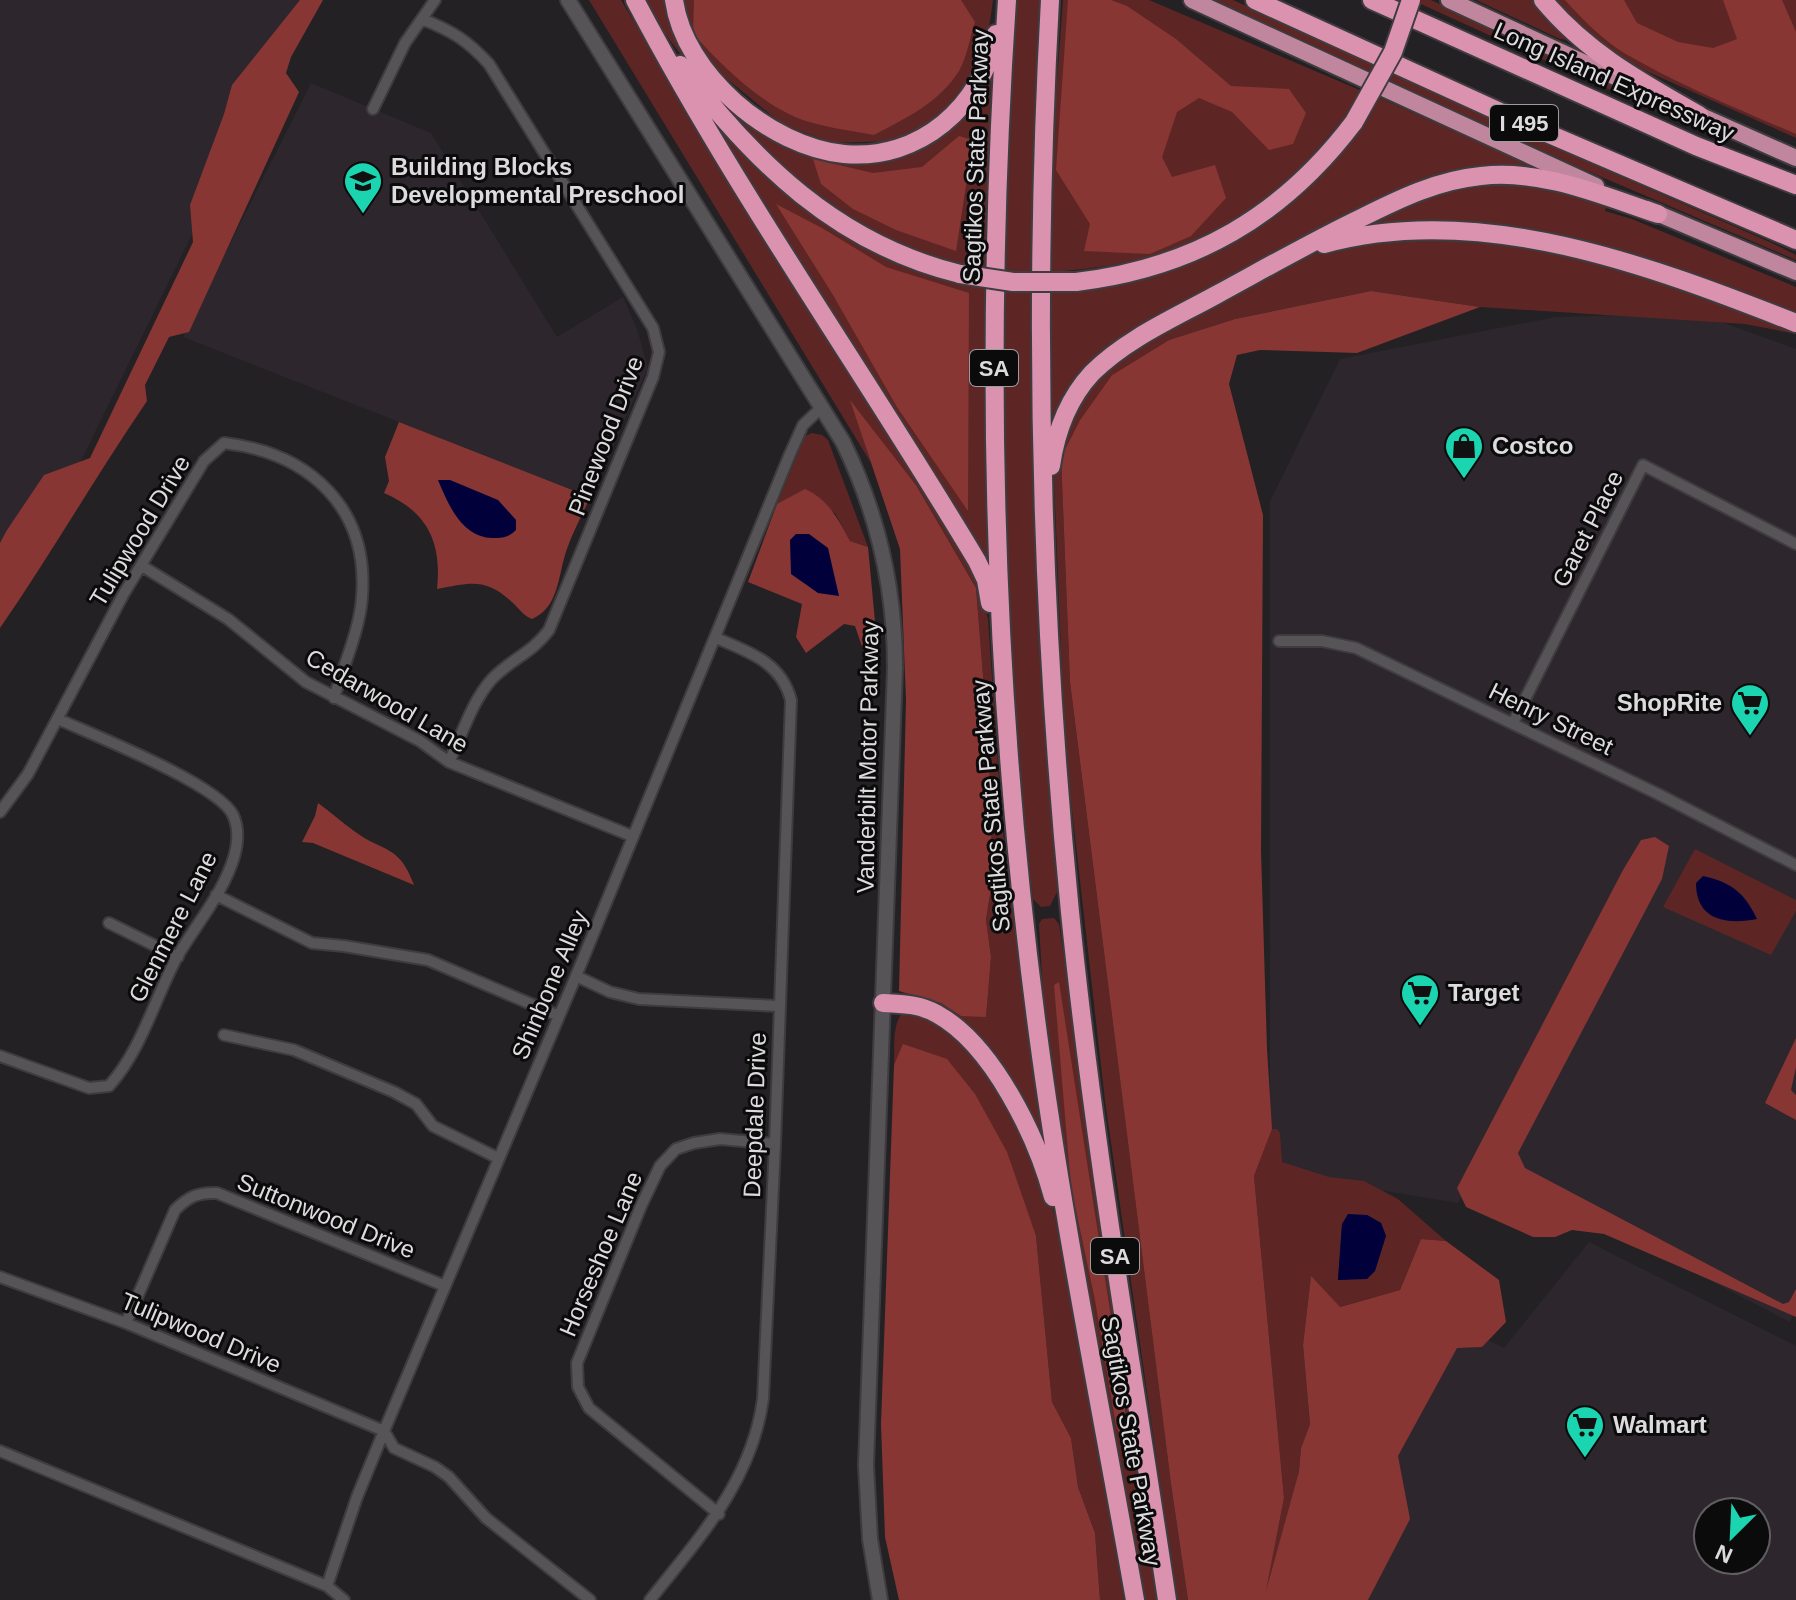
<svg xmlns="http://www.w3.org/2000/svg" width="1796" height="1600" viewBox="0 0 1796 1600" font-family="Arial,sans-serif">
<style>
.built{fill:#2d262d;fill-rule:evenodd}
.green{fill:#5d2624;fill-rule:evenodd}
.forest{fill:#873633}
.water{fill:#01003b}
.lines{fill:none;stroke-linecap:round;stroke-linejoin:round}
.minor-casing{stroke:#3e3c3e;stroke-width:14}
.secondary-casing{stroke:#3e3c3e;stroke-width:18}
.trunk-casing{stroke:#3e3c3e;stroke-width:20}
.motorway-casing{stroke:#3e3c3e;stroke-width:22}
.minor{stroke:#565456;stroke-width:10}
.secondary{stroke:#565456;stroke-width:14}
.trunk{stroke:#c0869d;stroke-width:16}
.motorway{stroke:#db92af;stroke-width:18}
.motorway-bridge-casing{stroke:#3e3c3e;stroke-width:22;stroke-linecap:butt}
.motorway-bridge{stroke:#db92af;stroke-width:18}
.labels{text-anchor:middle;stroke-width:6;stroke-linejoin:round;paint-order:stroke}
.shield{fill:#0c0b0c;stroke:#9e9d9e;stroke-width:2}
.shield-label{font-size:22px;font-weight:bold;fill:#dddbdd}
.street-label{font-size:24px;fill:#dddbdd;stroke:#0c0b0c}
.poi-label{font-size:24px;font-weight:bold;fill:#dddbdd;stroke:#0c0b0c;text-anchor:start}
</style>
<rect width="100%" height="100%" fill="#232123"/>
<path class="built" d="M 0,0 L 307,0 L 72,479 L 0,598 Z
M 311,83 L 431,133 L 557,337 L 623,297 L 638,332 L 648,368 L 590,497 L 183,337 Z
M 1697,313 L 1796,349 L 1796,1310 L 1790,1322 L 1483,1163 L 1458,1203 L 1270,1172 L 1270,501 L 1340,359 L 1556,317 Z
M 1589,1242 L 1796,1346 L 1796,1600 L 1352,1600 L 1375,1476 L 1450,1321 L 1504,1348 ZM 1708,1512 L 1756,1512 L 1756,1560 L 1708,1560 Z"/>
<path class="green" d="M 589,0 L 621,0 L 712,151 L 976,573 L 988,619 L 1002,825 L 1025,1017 L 1053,1171 L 1019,1096 L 939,1006 L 899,991 L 941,1003 L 961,1016 L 986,1016 L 991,957 L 986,921 L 993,876 L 992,856 L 989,750 L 976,588 L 916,485 L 852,403 L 871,463 Z
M 643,0 L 667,0 L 690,59 L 770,132 L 893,156 L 991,70 C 986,241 984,411 991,582 L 744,178 L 718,126 C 793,200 848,256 956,280 L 960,263 C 913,254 870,236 831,209 C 816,199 803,184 790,172 C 737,122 681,63 643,0 Z
M 682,0 L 993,0 L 987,43 L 970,87 L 939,119 L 892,141 L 832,143 L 782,124 L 716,70 L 689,32 Z
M 1013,0 L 1043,0 L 1032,298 L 1034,457 L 1057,892 L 1050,906 L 1041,907 L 1033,899 L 1011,714 L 1000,382 Z
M 1063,0 L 1149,0 L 1362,91 C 1351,111 1336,127 1321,145 C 1246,233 1176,261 1063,271 L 1064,290 L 1127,284 L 1225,249 L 1300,194 L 1349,139 L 1378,97 L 1529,165 L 1528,169 L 1469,169 L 1099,356 L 1053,421 L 1049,413 L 1048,205 Z
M 1215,0 L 1233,0 L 1579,158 L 1772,243 L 1796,255 L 1796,260 L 1576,166 Z
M 1412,0 L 1431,0 L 1730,141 L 1723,141 Z
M 1476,0 L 1534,0 L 1570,40 L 1560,39 Z
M 1553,0 L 1796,0 L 1796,138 L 1646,71 L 1596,41 Z
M 1522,180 L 1563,189 L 1606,207 L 1605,211 L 1632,219 L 1796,287 L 1796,316 L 1647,262 L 1370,227 L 1367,221 L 1433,192 L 1486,181 Z
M 1457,235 L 1571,254 L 1701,293 L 1796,328 L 1796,334 L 1745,324 L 1480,307 L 1371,291 L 1235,319 L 1169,340 L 1112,375 L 1080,420 L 1061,457 L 1070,682 L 1171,1484 L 1188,1600 L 1177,1600 L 1105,1101 L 1065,748 L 1054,479 L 1061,438 L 1078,403 L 1109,366 L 1198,309 L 1296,259 L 1366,239 Z
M 812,433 L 822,435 L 828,440 L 868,547 L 850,541 L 835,513 L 777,504 L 805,436 Z
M 1695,849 L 1796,900 L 1796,911 L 1771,955 L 1663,907 Z
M 1054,918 L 1059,924 L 1159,1600 L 1143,1600 L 1079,1254 L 1046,1043 L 1039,924 L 1042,919 Z
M 905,1010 L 943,1022 L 986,1068 L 1038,1161 L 1053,1209 L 1064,1260 L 1124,1600 L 1100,1600 L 1095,1533 L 1078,1487 L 1071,1438 L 1052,1402 L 1036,1236 L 894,1065 C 895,1047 891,1023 905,1010 Z
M 1272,1129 L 1277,1129 L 1280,1133 L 1282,1162 L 1329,1177 L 1364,1181 L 1398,1199 L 1446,1241 L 1421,1239 L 1400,1290 L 1339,1307 L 1311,1277 L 1303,1345 L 1310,1424 L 1301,1448 L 1299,1471 L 1264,1600 L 1284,1498 L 1254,1176 ZM 1367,1215 L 1381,1223 L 1386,1236 L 1351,1279 L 1338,1280 L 1342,1224 Z"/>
<path class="forest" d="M 300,0 L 323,0 L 291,57 L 286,73 L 299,92 L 189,332 L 169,337 L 145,385 L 147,401 C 96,476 51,554 0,628 L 0,543 L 7,530 L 44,475 L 90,458 L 193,242 L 190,205 L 224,114 L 232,85 Z
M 694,0 L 961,0 L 975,22 C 970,37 967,57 959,71 C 939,103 906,118 874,135 C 849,130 819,127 795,117 C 755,99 722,65 693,34 Z
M 1068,0 L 1111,0 L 1127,6 L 1176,39 L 1231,86 L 1289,89 L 1306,113 L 1293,144 L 1269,150 L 1232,112 L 1199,98 L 1177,112 L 1162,157 L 1172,177 L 1215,165 L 1226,198 L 1191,236 L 1150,254 L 1084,251 L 1090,224 L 1056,170 Z
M 1565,0 L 1624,0 L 1637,23 L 1678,42 L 1713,48 L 1737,39 L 1723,0 L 1782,0 L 1796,32 L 1796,134 C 1738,109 1679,85 1624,53 C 1602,39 1582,19 1565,0 Z
M 959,136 L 973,140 L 956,251 L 896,230 L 853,209 L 821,184 L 813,159 L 873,173 L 922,167 Z
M 776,204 L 822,228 L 886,267 L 969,293 L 968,511 L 897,407 L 833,295 Z
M 1371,291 L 1480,307 L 1357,353 L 1260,350 L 1237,355 L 1229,384 L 1263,515 L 1261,851 L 1267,1049 L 1272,1129 L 1254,1176 L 1284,1498 L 1266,1591 L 1299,1471 L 1301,1448 L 1310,1424 L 1303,1345 L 1311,1276 L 1340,1307 L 1400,1290 L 1421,1239 L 1446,1241 L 1499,1280 L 1506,1322 L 1482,1347 L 1457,1348 L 1398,1456 L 1410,1519 L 1368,1600 L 1188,1600 L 1171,1484 L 1070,682 L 1061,457 L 1080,420 L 1112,375 L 1169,340 L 1235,319 Z
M 850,400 L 916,485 L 976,588 L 989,750 L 992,856 L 993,876 L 986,920 L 991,957 L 986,1017 L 961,1016 L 941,1003 L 899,991 L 906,700 L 900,549 Z
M 399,422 L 590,497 C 582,516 571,535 565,555 C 558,578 558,608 532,619 C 524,616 520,610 513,603 C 485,577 471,583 437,589 C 442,543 428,512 384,493 L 389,481 L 385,457 Z
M 805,489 C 829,500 838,519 850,541 L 868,547 L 879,664 L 867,661 L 855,626 L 844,624 L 806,653 L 796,637 L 802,604 L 748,582 L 777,504 Z
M 318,803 C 331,812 341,822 354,831 C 384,853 399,844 414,885 L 313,843 L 302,842 L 315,816 Z
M 1655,837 L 1669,846 L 1662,879 L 1518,1153 L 1525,1168 L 1783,1304 L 1789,1302 L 1796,1289 L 1796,1317 L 1604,1234 L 1572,1230 L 1555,1237 L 1533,1237 L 1466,1207 L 1457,1188 L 1623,870 L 1641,840 Z
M 1059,982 L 1125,1407 L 1126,1448 L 1116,1426 L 1095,1300 L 1071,1187 L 1054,985 Z
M 1796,1038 L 1796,1067 L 1791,1090 L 1796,1095 L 1796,1120 L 1765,1103 Z
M 903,1044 L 947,1059 L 975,1094 L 1007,1152 L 1036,1236 L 1052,1402 L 1071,1438 L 1078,1487 L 1095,1533 L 1100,1600 L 899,1600 L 885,1537 L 881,1424 L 894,1065 Z"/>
<path class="water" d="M 438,480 L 450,480 L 498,500 L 516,520 L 516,530 C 509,537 503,538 493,538 C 462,538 448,504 438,480 Z
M 796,534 L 809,534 L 828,548 L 839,596 L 818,593 L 791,574 L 790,540 Z
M 1703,876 C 1731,882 1745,893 1757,919 C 1726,925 1696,920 1696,883 Z
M 1348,1214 L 1367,1215 L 1381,1223 L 1386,1236 L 1375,1271 L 1367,1279 L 1338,1280 L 1342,1224 Z"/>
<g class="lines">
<defs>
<path id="minor" d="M 422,19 C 452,31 467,40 489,64 L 653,328 L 659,352 L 653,377 L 549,630 C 532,653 511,659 492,679 C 472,701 462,735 449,762
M 373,109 L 405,43 L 435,0
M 142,566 L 228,619 L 306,682 L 420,741 L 449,762 L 632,836
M 1279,641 L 1322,641 L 1356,648 L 1658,794 L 1796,865
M 1513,723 L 1643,465 L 1796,544
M 0,812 L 28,774 L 123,595 L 204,461 L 224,443 C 309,453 369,507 362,597 C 360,629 343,667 334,698
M 216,895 L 312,943 L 344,946 L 428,960 L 559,1016
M 109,923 L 178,957
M 576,976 L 610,992 L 639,999 L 779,1006
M 224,1035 L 294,1050 L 394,1092 L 416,1104 L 433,1126 L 498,1158
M 0,1056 L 89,1088 L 109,1086 C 142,1049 154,1000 177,957 C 196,924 223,894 234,857 C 238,843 239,828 233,815 C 218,784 93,735 58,719
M 0,1277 L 126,1323 L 384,1431 L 394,1448 L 435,1467 L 449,1477 L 486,1518 L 590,1600
M 126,1323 L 175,1210 C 188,1197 198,1192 217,1193 L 445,1286
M 0,1451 L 327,1586 L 344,1600
M 719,1514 L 589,1408 L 578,1387 L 577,1363 L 641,1206 L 660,1166 L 676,1149 L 694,1143 L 720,1139 L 775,1144
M 327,1586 L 357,1497 L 384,1431 L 576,976 L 790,454 L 803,425 L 822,407
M 650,1600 C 699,1538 752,1481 763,1399 L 775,1144 L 791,700 C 781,662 749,652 716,638"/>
<path id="secondary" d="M 568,0 L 843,442 C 878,514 895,588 895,668 L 866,1465 L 870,1539 L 880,1600"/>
<path id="trunk" d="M 1192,0 L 1596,186
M 1449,0 L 1641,89
M 1688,110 L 1796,158
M 1647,209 L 1796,272"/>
<path id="motorway" d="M 635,0 C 737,194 865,373 977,561 L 986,580 L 990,603
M 674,0 C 684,74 770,147 844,154 C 920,161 982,106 996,34
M 1007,0 C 984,345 992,691 1038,1034 C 1063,1223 1102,1412 1135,1600
M 1050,0 C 1033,304 1040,609 1070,912 C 1093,1142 1133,1371 1167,1600
M 1255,0 L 1535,128 L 1796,240
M 1372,0 L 1696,146 L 1796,185
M 1543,0 C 1586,52 1641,82 1699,115
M 680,65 C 754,162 837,244 960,274
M 1324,244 C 1481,201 1651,266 1796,323
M 1076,282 C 1194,268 1283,216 1354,122
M 1051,466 C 1056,431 1068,399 1092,373 C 1126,339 1174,318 1216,295 C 1264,269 1311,242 1361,218 C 1399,199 1438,180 1481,176 C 1542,169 1601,195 1658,214
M 883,1003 C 902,1004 920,1004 937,1014 C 993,1045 1037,1137 1053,1197"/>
</defs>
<use href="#minor" class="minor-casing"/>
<use href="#secondary" class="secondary-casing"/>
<use href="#trunk" class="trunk-casing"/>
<use href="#motorway" class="motorway-casing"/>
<use href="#minor" class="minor"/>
<use href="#secondary" class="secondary"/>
<use href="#trunk" class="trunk"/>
<use href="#motorway" class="motorway"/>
<defs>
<path id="motorway-bridge" d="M 1354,122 L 1393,52 L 1411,0
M 960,274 L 1013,282 L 1076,282"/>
</defs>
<use href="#motorway-bridge" class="motorway-bridge-casing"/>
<use href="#motorway-bridge" class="motorway-bridge"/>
</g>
<defs>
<symbol id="school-pin" viewBox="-11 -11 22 30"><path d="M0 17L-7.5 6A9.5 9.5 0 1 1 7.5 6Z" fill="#1bd5b1" stroke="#0c0b0c"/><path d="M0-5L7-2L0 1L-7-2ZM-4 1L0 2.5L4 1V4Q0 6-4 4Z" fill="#111"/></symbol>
<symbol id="shop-pin" viewBox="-11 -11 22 30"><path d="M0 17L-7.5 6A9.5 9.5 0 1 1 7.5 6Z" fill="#1bd5b1" stroke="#0c0b0c"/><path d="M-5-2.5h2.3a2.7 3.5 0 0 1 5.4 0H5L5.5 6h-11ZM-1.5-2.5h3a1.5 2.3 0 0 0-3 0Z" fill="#111"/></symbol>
<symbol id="supermarket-pin" viewBox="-11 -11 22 30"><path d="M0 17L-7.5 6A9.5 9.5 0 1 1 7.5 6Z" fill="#1bd5b1" stroke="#0c0b0c"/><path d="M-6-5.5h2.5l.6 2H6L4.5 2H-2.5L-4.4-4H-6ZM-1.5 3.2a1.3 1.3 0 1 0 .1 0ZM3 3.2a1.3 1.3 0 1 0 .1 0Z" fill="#111"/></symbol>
</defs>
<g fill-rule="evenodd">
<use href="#school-pin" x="341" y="159" width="44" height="60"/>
<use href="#shop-pin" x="1442" y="424" width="44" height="60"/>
<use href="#supermarket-pin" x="1728" y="681" width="44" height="60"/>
<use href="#supermarket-pin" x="1398" y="971" width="44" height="60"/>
<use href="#supermarket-pin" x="1563" y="1403" width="44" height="60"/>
</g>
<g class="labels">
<g class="shield">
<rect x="1490" y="105" width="68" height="36" rx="6"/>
<rect x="970" y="350" width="48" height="36" rx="6"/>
<rect x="1091" y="1238" width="48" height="36" rx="6"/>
</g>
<g class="shield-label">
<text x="1524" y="131">I 495</text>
<text x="994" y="376">SA</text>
<text x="1115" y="1264">SA</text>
</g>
<g class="street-label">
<text transform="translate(1614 82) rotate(24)" y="8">Long Island Expressway</text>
<text transform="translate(976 156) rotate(-88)" y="8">Sagtikos State Parkway</text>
<text transform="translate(606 436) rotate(-69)" y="8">Pinewood Drive</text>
<text transform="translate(1588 529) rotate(-63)" y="8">Garet Place</text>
<text transform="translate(140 531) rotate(-59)" y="8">Tulipwood Drive</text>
<text transform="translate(387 701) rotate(30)" y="8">Cedarwood Lane</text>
<text transform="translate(1551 719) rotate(26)" y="8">Henry Street</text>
<text transform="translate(868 757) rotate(-89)" y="8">Vanderbilt Motor Parkway</text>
<text transform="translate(991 806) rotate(-95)" y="8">Sagtikos State Parkway</text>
<text transform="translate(173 927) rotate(-63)" y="8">Glenmere Lane</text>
<text transform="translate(550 985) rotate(-67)" y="8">Shinbone Alley</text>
<text transform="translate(755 1115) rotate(-88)" y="8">Deepdale Drive</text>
<text transform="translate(326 1216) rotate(22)" y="8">Suttonwood Drive</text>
<text transform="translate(601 1254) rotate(-67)" y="8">Horseshoe Lane</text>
<text transform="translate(201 1333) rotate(23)" y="8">Tulipwood Drive</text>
<text transform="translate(1131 1441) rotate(80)" y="8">Sagtikos State Parkway</text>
</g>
<g class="poi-label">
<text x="391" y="175">Building Blocks<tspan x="391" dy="28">Developmental Preschool</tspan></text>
<text x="1492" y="454">Costco</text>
<text x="1722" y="711" text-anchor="end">ShopRite</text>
<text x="1448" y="1001">Target</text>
<text x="1613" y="1433">Walmart</text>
</g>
</g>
<g transform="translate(1732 1536) rotate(204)"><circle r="38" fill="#0c0b0c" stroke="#605e60" stroke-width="2"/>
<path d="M0-6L14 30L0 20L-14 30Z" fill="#1bd5b1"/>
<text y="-12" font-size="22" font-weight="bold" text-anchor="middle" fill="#dddbdd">N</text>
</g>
</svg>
